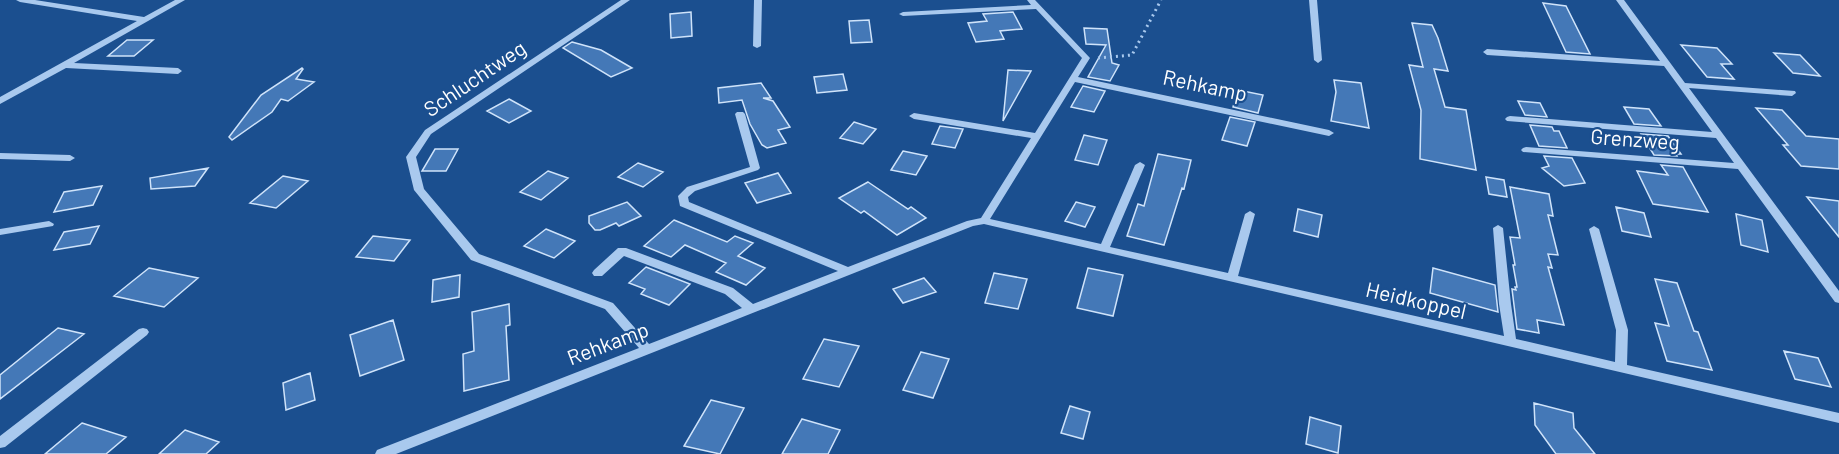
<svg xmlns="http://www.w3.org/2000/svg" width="1839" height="454" viewBox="0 0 1839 454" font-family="Barlow,sans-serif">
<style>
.building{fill:#4478b7;stroke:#cfe3fa;stroke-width:1.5}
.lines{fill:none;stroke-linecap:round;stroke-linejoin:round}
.path{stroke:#a9c9ee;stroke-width:3;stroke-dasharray:2 4;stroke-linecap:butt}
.minor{fill:#a9c9ee;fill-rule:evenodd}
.labels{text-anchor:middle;stroke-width:4.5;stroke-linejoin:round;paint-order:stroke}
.street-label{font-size:21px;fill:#fff;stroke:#1b4f8f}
</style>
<rect width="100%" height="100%" fill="#1b4f8f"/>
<path class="building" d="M 1543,3 L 1566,6 L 1590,54 L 1566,52 Z
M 691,12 L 692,36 L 671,38 L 670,14 Z
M 1013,12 L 1022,29 L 1000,31 L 1004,39 L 976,42 L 968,23 L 987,21 L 983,14 Z
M 869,20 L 872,42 L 851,43 L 849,21 Z
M 1412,23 L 1432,25 L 1438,38 L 1448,71 L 1434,69 L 1445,107 L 1466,110 L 1476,170 L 1420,159 L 1421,110 L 1409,65 L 1423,67 Z
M 1084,28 L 1107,29 L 1112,63 L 1119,65 L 1110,81 L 1088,77 L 1106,45 L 1086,44 Z
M 127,40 L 153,40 L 134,56 L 108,56 Z
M 572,42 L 601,50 L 632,68 L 611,77 L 563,48 Z
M 1681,45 L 1717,48 L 1732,64 L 1721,64 L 1734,79 L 1707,77 Z
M 1774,53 L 1800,55 L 1820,76 L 1793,73 Z
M 302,68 L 303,69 L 296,79 L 314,82 L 288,101 L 281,99 L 272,112 L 232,140 L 229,137 L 261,95 Z
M 1008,70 L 1031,71 L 1003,121 Z
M 843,74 L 847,90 L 817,93 L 814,77 Z
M 1334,80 L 1361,83 L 1369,128 L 1331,121 L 1336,92 Z
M 761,83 L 771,98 L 763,98 L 773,101 L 790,127 L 778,130 L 786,143 L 767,148 L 762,145 L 750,124 L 742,100 L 719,103 L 718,88 Z
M 1083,86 L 1105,91 L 1094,112 L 1071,107 Z
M 1238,90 L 1263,95 L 1258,113 L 1233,107 Z
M 509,99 L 531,111 L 509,123 L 487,111 Z
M 1518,101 L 1540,103 L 1547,117 L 1525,115 Z
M 1624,107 L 1649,109 L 1661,126 L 1634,124 Z
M 1756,108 L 1782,110 L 1806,136 L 1839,139 L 1839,169 L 1801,166 L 1783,145 L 1788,145 Z
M 1230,117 L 1255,122 L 1247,146 L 1222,140 Z
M 854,122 L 876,129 L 863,144 L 840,138 Z
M 1530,125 L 1552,127 L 1554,131 L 1559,131 L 1567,148 L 1539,146 Z
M 940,126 L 963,129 L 955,148 L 932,144 Z
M 1641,134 L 1668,136 L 1681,154 L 1676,154 L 1677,156 L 1654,155 Z
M 1084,135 L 1107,140 L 1098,165 L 1075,160 Z
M 435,149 L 458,149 L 446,171 L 422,171 Z
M 903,151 L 927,156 L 916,175 L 891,170 Z
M 1158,154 L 1191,160 L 1184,189 L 1182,188 L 1164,245 L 1127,236 L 1138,204 L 1144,206 Z
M 1544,156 L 1572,158 L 1585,183 L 1564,186 L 1542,168 L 1549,166 Z
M 638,163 L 663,172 L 643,187 L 618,177 Z
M 1661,165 L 1683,167 L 1708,212 L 1653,204 L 1637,171 L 1668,175 Z
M 208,168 L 195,186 L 151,189 L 150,178 Z
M 548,171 L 568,178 L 541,200 L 520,192 Z
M 778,173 L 791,193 L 757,203 L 745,183 Z
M 283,176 L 308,181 L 276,208 L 250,203 Z
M 1486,177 L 1504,180 L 1507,197 L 1489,194 Z
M 868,182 L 908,209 L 911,207 L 926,218 L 897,235 L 864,211 L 861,213 L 839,198 Z
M 102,186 L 93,205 L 54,212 L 64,192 Z
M 1510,187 L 1549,194 L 1553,216 L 1548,215 L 1558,255 L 1548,254 L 1552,268 L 1548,267 L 1564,325 L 1537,320 L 1539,333 L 1517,329 L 1512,289 L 1516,290 L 1515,287 L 1517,287 L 1513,265 L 1515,265 L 1510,237 L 1520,238 Z
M 1807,197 L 1839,201 L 1839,237 Z
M 627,202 L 641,216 L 619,226 L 616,223 L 600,230 L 595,230 L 589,223 L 589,216 Z
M 1076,202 L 1095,207 L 1085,227 L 1065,221 Z
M 1616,207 L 1644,213 L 1651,237 L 1622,231 Z
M 1298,209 L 1322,215 L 1318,237 L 1294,231 Z
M 1736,214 L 1762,220 L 1768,252 L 1741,245 Z
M 674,220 L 727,242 L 735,236 L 753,243 L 738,256 L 765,268 L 746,285 L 716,272 L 726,263 L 685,245 L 671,257 L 644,246 Z
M 99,226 L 90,244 L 54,250 L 64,232 Z
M 546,229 L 575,241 L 554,258 L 524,246 Z
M 373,236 L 410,240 L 394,261 L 356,257 Z
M 646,267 L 690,284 L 669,305 L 641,294 L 645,289 L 629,283 Z
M 149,268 L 198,278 L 164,307 L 114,296 Z
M 1088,268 L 1123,275 L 1113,316 L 1077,308 Z
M 1433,268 L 1495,285 L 1498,312 L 1430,293 Z
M 994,273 L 1027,279 L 1018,309 L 985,303 Z
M 460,275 L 459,297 L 432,302 L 433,280 Z
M 924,278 L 936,292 L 903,303 L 893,289 Z
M 1655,279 L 1677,283 L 1694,331 L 1698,332 L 1712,370 L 1667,361 L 1655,323 L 1669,326 Z
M 509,304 L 510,325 L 506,326 L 509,380 L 464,391 L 463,354 L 474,351 L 472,312 Z
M 393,320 L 404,360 L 360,376 L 350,335 Z
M 58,328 L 84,334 L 0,399 L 0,375 Z
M 824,339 L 859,346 L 839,387 L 803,379 Z
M 1784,351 L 1818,358 L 1831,387 L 1795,379 Z
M 921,352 L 949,359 L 933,398 L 903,390 Z
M 310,373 L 315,400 L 286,410 L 283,383 Z
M 711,400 L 744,408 L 720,454 L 684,446 Z
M 1534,403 L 1573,413 L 1574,428 L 1595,454 L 1556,454 L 1535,425 Z
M 1070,406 L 1090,412 L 1083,439 L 1061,433 Z
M 1310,417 L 1341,426 L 1338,453 L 1306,444 Z
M 802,419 L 840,430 L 828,454 L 782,454 Z
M 82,423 L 126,437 L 106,454 L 45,454 Z
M 185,430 L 219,442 L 206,454 L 159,454 Z"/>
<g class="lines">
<path class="path" d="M 1098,58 L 1132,55 L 1161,0"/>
<path class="minor" d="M 16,0 L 35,0 L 144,17 L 175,0 L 185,0 L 74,63 L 178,68 L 182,71 L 178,74 L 66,68 L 0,104 L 0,97 L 137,21 L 20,2 Z
M 621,0 L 630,0 L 431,134 L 416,157 L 424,189 L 479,254 L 613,303 L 649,344 L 742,308 L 725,294 L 624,256 L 602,276 L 594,276 L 592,273 L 594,270 L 618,248 L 626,248 L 733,288 L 753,304 L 838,271 L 680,206 L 678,196 L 687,187 L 750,167 L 735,114 L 737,112 L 743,112 L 745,114 L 760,168 L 758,170 L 695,191 L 688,197 L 689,202 L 848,267 L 967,221 L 981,218 L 1031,138 L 914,119 L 909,116 L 914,113 L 1035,133 L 1082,58 L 1036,9 L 903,16 L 899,14 L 903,12 L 1031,5 L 1027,0 L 1035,0 L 1090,58 L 1078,77 L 1329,130 L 1334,133 L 1329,136 L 1075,82 L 990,219 L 1101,244 L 1135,165 L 1140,162 L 1145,165 L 1110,247 L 1228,273 L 1245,214 L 1250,211 L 1255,214 L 1238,276 L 1504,336 L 1499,304 L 1493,228 L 1498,225 L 1503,228 L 1511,304 L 1516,339 L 1615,362 L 1616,330 L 1589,229 L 1594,226 L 1599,229 L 1628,330 L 1627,365 L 1839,413 L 1839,423 L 984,224 L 973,226 L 396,454 L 375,454 L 377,450 L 639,348 L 605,309 L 471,260 L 414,190 L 406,157 L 425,130 Z
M 754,0 L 762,0 L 761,46 L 757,48 L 753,46 Z
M 1309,0 L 1317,0 L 1322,60 L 1318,63 L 1314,60 Z
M 1616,0 L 1624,0 L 1685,83 L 1795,91 L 1796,93 L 1792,96 L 1689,88 L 1839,291 L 1839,303 L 1835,302 L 1738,169 L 1523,152 L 1521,150 L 1523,148 L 1526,147 L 1734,163 L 1716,138 L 1507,121 L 1505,119 L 1507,117 L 1510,116 L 1712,132 L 1664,66 L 1487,55 L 1483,52 L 1487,49 L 1660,61 Z
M 0,153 L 70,155 L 75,158 L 70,161 L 0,159 Z
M 49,221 L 54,224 L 53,226 L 0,235 L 0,229 Z
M 143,328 L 147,329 L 149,332 L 147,335 L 5,447 L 0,448 L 0,436 L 139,329 Z"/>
</g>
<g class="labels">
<g class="street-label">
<text transform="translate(475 79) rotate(-34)" y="7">Schluchtweg</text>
<text transform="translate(1205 86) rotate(12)" y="7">Rehkamp</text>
<text transform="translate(1635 140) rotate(4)" y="7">Grenzweg</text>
<text transform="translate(1416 301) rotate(13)" y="7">Heidkoppel</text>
<text transform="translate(608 344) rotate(-21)" y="7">Rehkamp</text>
</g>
</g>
</svg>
